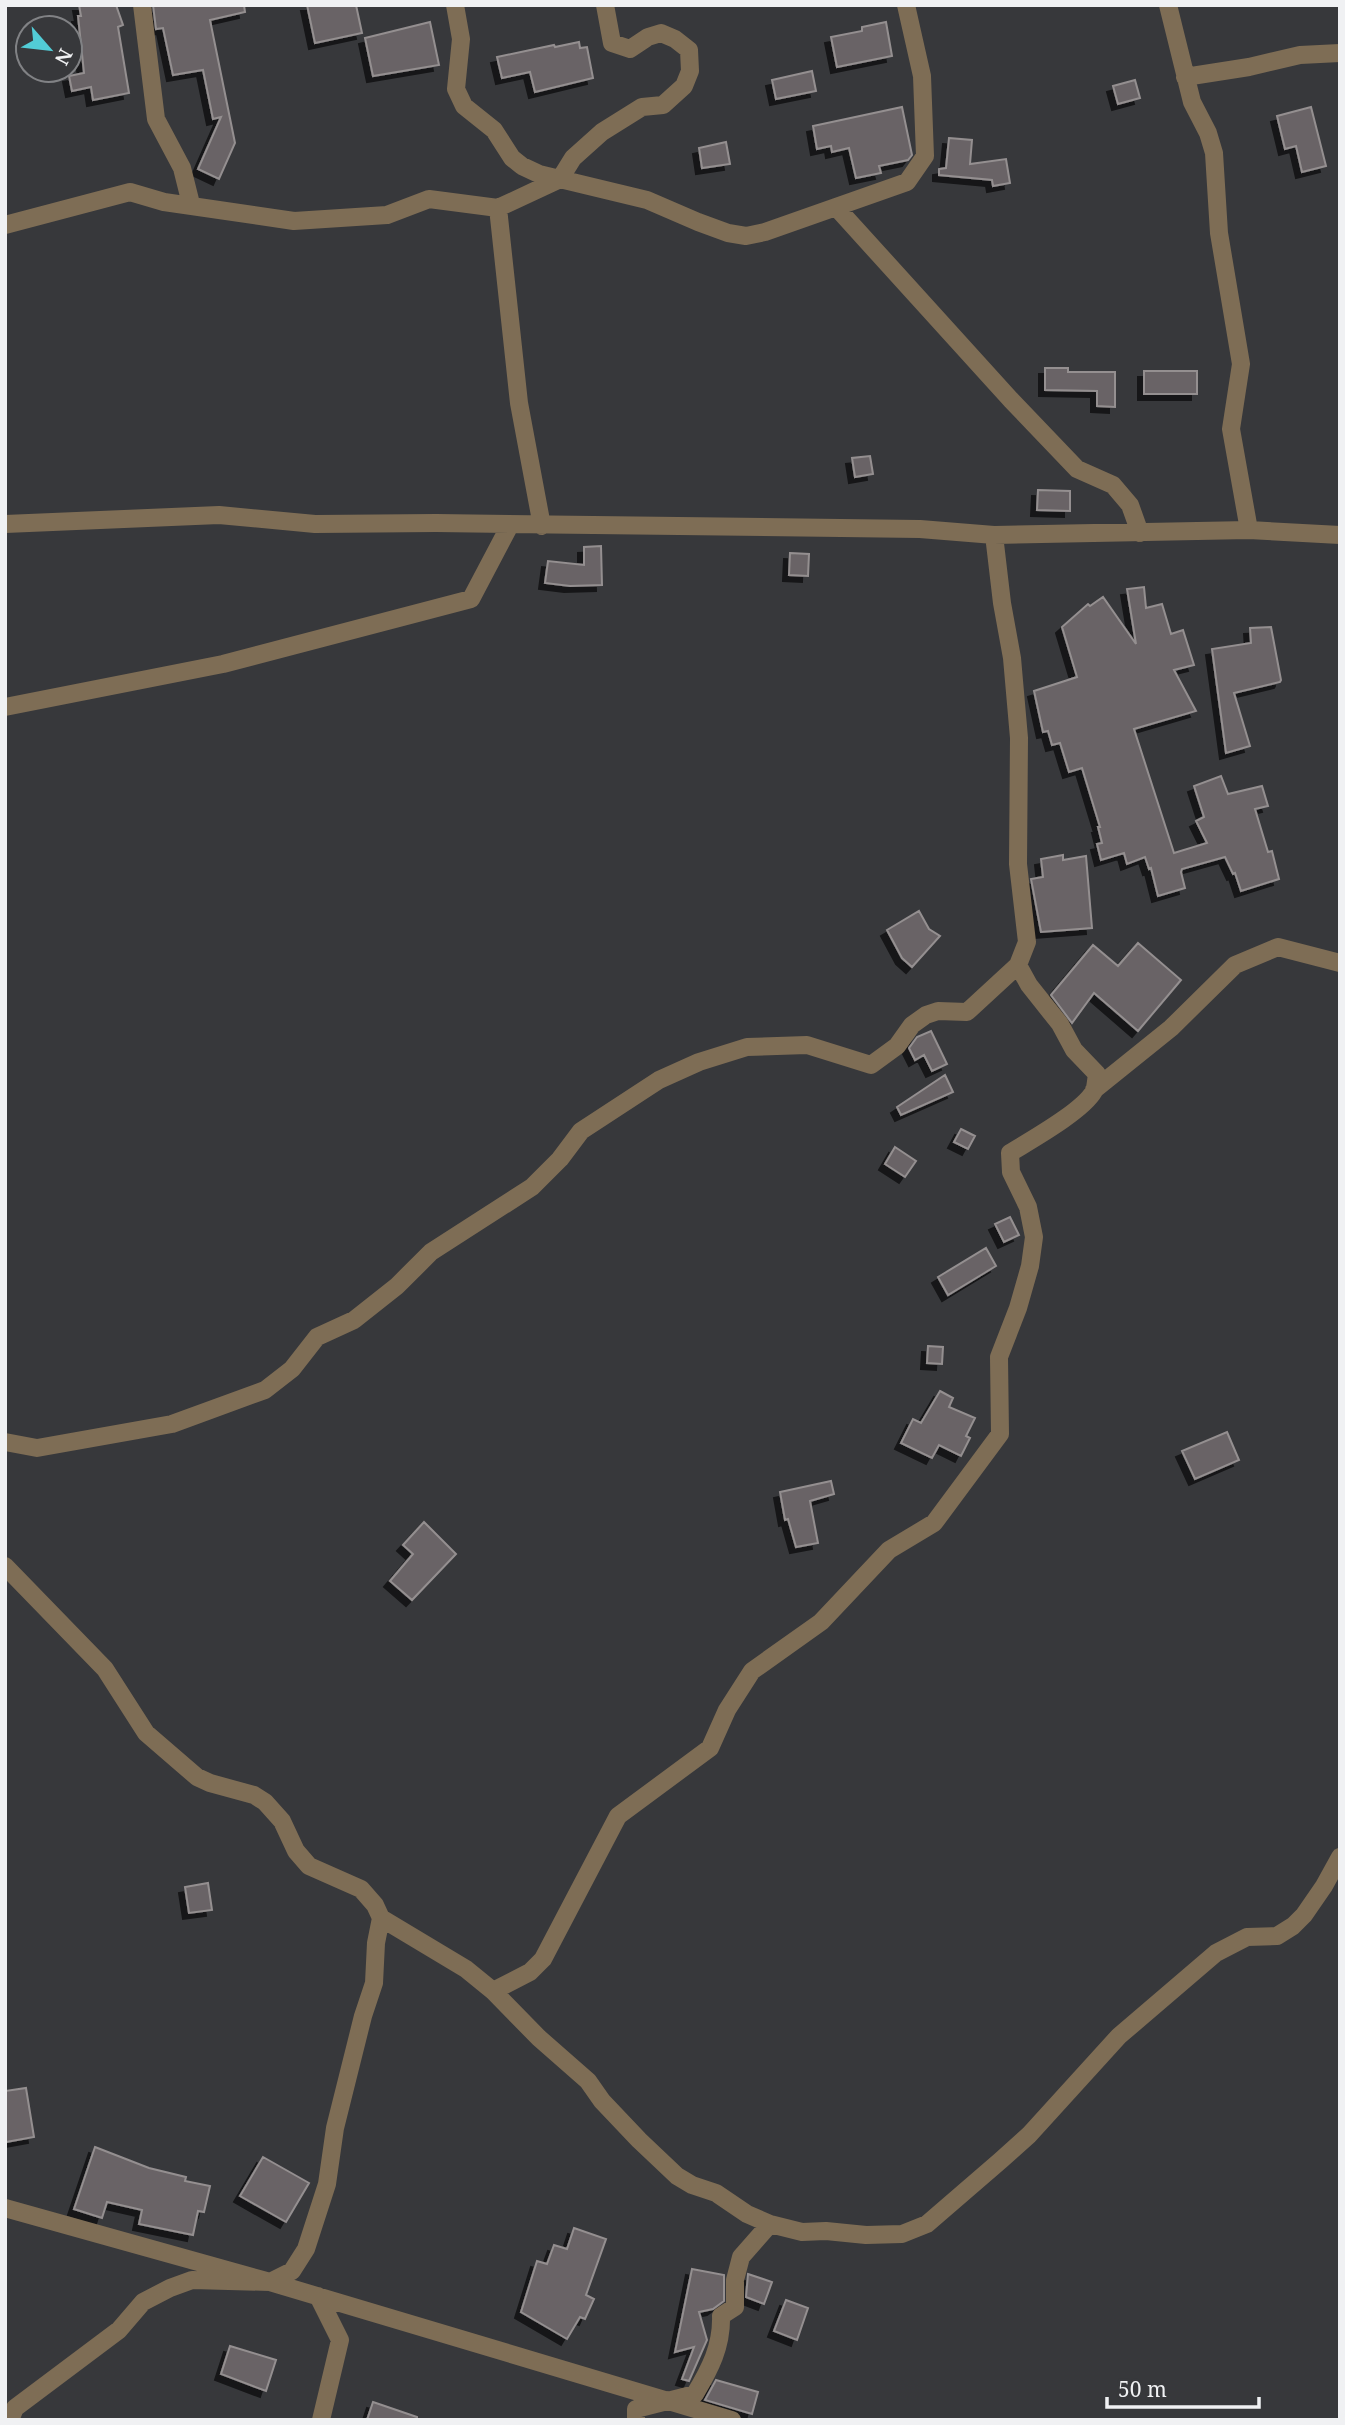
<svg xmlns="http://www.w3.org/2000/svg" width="1345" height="2425" viewBox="0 0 1345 2425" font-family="'Noto Serif',serif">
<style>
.building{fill:#696466;stroke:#948f90;stroke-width:2;filter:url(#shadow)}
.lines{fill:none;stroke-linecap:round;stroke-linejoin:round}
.minor{stroke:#7e6d55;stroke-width:18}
</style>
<defs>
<filter id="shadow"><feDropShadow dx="-6" dy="6" stdDeviation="0" flood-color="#0009"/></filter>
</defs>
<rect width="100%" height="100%" fill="#37383b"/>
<path class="building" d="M 79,5 L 116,5 L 123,25 L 118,27 L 129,93 L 93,100 L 91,87 L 72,91 L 69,76 L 84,73 L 78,16 L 81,16 Z
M 153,5 L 244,5 L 245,12 L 210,20 L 235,143 L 219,179 L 198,169 L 221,117 L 213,119 L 203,70 L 173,75 L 163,28 L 156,29 Z
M 307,5 L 356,5 L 362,33 L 315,43 Z
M 430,22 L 439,65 L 373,76 L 365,38 Z
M 886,22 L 892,56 L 837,67 L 831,37 L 862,31 L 862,27 Z
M 579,42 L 580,48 L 587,47 L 593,78 L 535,92 L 530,72 L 502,78 L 497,57 L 554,45 L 555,47 Z
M 812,71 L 816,91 L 776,99 L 772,80 Z
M 1135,80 L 1140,98 L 1118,104 L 1113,86 Z
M 902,107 L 912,155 L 908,160 L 879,166 L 881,173 L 856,178 L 849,148 L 832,152 L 831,146 L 817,149 L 813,126 Z
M 1311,107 L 1326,166 L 1302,172 L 1296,146 L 1285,149 L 1277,116 Z
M 949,138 L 972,140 L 970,164 L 1006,159 L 1010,183 L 993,186 L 992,180 L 939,175 L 939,169 L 946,168 Z
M 726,142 L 730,164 L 702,168 L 699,148 Z
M 1045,368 L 1068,368 L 1068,372 L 1115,372 L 1115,407 L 1097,406 L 1097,391 L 1045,390 Z
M 1144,371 L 1197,371 L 1197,394 L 1144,394 Z
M 870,456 L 873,474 L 855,477 L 852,458 Z
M 1038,490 L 1070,491 L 1070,511 L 1037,510 Z
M 601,546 L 602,585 L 570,586 L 545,583 L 548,561 L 584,565 L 584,547 Z
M 790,553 L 809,554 L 808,576 L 789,575 Z
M 1144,587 L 1146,608 L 1162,604 L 1171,634 L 1183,630 L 1194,665 L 1174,670 L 1196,711 L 1134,729 L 1174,853 L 1207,843 L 1196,821 L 1204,817 L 1194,786 L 1221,776 L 1228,794 L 1262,786 L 1268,806 L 1255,809 L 1268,852 L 1272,851 L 1279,879 L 1241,891 L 1235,873 L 1233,874 L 1225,857 L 1182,869 L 1181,872 L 1185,888 L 1158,896 L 1151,868 L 1149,869 L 1145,857 L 1127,864 L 1124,853 L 1101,860 L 1097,844 L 1102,843 L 1098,827 L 1100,827 L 1082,768 L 1069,772 L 1060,743 L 1052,745 L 1048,731 L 1043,732 L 1034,691 L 1077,677 L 1062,627 L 1088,604 L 1090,606 L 1103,597 L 1136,644 L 1127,589 Z
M 1271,627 L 1281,680 L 1280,682 L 1234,693 L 1250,746 L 1226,753 L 1212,649 L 1251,643 L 1250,628 Z
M 1063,855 L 1063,860 L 1086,856 L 1092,928 L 1041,932 L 1031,879 L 1043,877 L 1041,859 Z
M 919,911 L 929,929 L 940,936 L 912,967 L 902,958 L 887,930 Z
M 1138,943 L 1181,980 L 1138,1031 L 1094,993 L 1072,1023 L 1051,995 L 1093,945 L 1118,966 Z
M 931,1031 L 947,1064 L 932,1071 L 924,1055 L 915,1060 L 909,1048 L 917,1037 Z
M 945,1075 L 953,1092 L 901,1115 L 897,1107 Z
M 961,1129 L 975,1136 L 968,1149 L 954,1142 Z
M 895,1147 L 916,1161 L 905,1177 L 885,1164 Z
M 1010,1217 L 1019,1235 L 1004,1242 L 995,1224 Z
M 986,1248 L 996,1266 L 948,1295 L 938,1277 Z
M 928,1346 L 943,1347 L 942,1364 L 927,1363 Z
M 940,1391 L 953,1398 L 949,1407 L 975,1418 L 966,1436 L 970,1438 L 961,1456 L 939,1445 L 932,1458 L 901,1443 L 913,1419 L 921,1423 Z
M 1227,1432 L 1239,1460 L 1195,1479 L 1182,1451 Z
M 831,1481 L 834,1494 L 810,1501 L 818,1543 L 796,1547 L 788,1519 L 785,1520 L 780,1492 Z
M 424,1522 L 456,1554 L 412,1600 L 390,1581 L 413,1554 L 403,1545 Z
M 208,1883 L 212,1910 L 189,1913 L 185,1887 Z
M 26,2088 L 34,2137 L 6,2142 L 5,2091 Z
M 95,2147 L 149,2168 L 186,2177 L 185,2181 L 210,2186 L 204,2212 L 198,2211 L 193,2235 L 139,2224 L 142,2210 L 107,2202 L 102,2218 L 74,2209 Z
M 263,2157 L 309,2183 L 286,2222 L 240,2196 Z
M 574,2228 L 606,2239 L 586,2295 L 594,2299 L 585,2319 L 580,2317 L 567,2339 L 521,2312 L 537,2261 L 547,2264 L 554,2245 L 567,2249 Z
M 692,2269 L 724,2275 L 724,2301 L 713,2309 L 699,2312 L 707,2340 L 689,2381 L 682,2379 L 694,2347 L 675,2352 Z
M 748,2274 L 772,2282 L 764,2304 L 746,2297 Z
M 786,2300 L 808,2308 L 797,2340 L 774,2331 Z
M 230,2346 L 276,2360 L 266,2391 L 221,2374 Z
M 716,2380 L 758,2392 L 752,2414 L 705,2400 Z
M 373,2402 L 417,2417 L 417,2420 L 367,2420 Z"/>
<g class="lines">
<path class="minor" d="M 142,5 L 156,119 L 182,168 L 191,204
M 455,5 L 461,39 L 456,89 L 464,106 L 494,130 L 512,158 L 522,166 L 539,174 L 647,200 L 698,222 L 728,233 L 746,236 L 765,232 L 907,182 L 925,156 L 922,76 L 906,5
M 1168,5 L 1192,102 L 1208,133 L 1214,153 L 1219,233 L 1241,364 L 1231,429 L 1249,530
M 1185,77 L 1249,67 L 1300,55 L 1340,53
M 836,207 L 1011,400 L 1077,469 L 1113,485 L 1130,505 L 1140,533
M 498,208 L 519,403 L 542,526
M 5,225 L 130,192 L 164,202 L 294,221 L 387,215 L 429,199 L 498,208 L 560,179 L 573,158 L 602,132 L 642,107 L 663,105 L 684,86 L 690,71 L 689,50 L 675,39 L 661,33 L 648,37 L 630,49 L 612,43 L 605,5
M 5,524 L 219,515 L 315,524 L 436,523 L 920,529 L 994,535 L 1249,530 L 1340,535
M 5,707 L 223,664 L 471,599 L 510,525
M 1094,1090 L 1171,1028 L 1235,965 L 1278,947 L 1340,963
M 5,1442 L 37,1448 L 172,1424 L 265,1390 L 292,1369 L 317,1337 L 354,1320 L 397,1286 L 431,1252 L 532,1187 L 560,1159 L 581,1131 L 659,1080 L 699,1062 L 747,1047 L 807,1045 L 871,1065 L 897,1046 L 912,1025 L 926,1015 L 938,1011 L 967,1012 L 1018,965
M 5,1566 L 105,1669 L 146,1733 L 197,1777 L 210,1783 L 254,1795 L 265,1802 L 282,1821 L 296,1851 L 309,1866 L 361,1889 L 375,1905 L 381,1918 L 466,1969 L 493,1991 L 539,2038 L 588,2081 L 602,2101 L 639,2140 L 677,2176 L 692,2185 L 716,2193 L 747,2214 L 770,2224 L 802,2232 L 826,2231 L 866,2235 L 902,2234 L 927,2224 L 1000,2161 L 1029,2135 L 1119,2036 L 1216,1953 L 1247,1937 L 1277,1936 L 1293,1926 L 1304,1915 L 1324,1886 L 1340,1857
M 493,1991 L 530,1972 L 543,1959 L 618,1816 L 710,1748 L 727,1710 L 752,1671 L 821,1622 L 889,1550 L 934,1523 L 1000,1434 L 999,1357 L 1018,1308 L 1030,1266 L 1034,1237 L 1028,1207 L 1011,1172 L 1010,1153 C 1031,1140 1083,1111 1094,1091 C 1096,1086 1096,1079 1097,1074 L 1074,1050 L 1060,1024 L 1029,985 L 1018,965 L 1027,942 L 1018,864 L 1019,738 L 1012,658 L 1002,603 L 994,535
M 5,2208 L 270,2282 L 732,2420
M 318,2296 L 340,2340 L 321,2420
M 10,2420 L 15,2408 L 119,2330 L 143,2302 L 170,2288 L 192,2280 L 270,2282 L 292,2271 L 306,2249 L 327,2184 L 335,2128 L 363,2016 L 374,1983 L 376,1943 L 381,1918
M 636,2420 L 636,2409 L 695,2394 C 710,2369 722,2346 721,2316 L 735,2307 L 735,2280 L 741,2257 L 770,2224"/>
</g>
<rect width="1345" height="2425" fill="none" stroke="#f0f1f3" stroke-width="14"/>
<g transform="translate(49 49) rotate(118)"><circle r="33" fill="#37383b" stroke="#818285" stroke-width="2"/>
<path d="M0-5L12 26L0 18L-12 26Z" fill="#52ccd6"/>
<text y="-10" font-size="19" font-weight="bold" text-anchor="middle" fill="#f0f1f3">N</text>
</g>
<path d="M1107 2397v10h152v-10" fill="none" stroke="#f0f1f3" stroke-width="3.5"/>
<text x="1118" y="2397" font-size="21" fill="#f0f1f3" stroke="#37383b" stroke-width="5" paint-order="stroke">50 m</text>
</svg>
